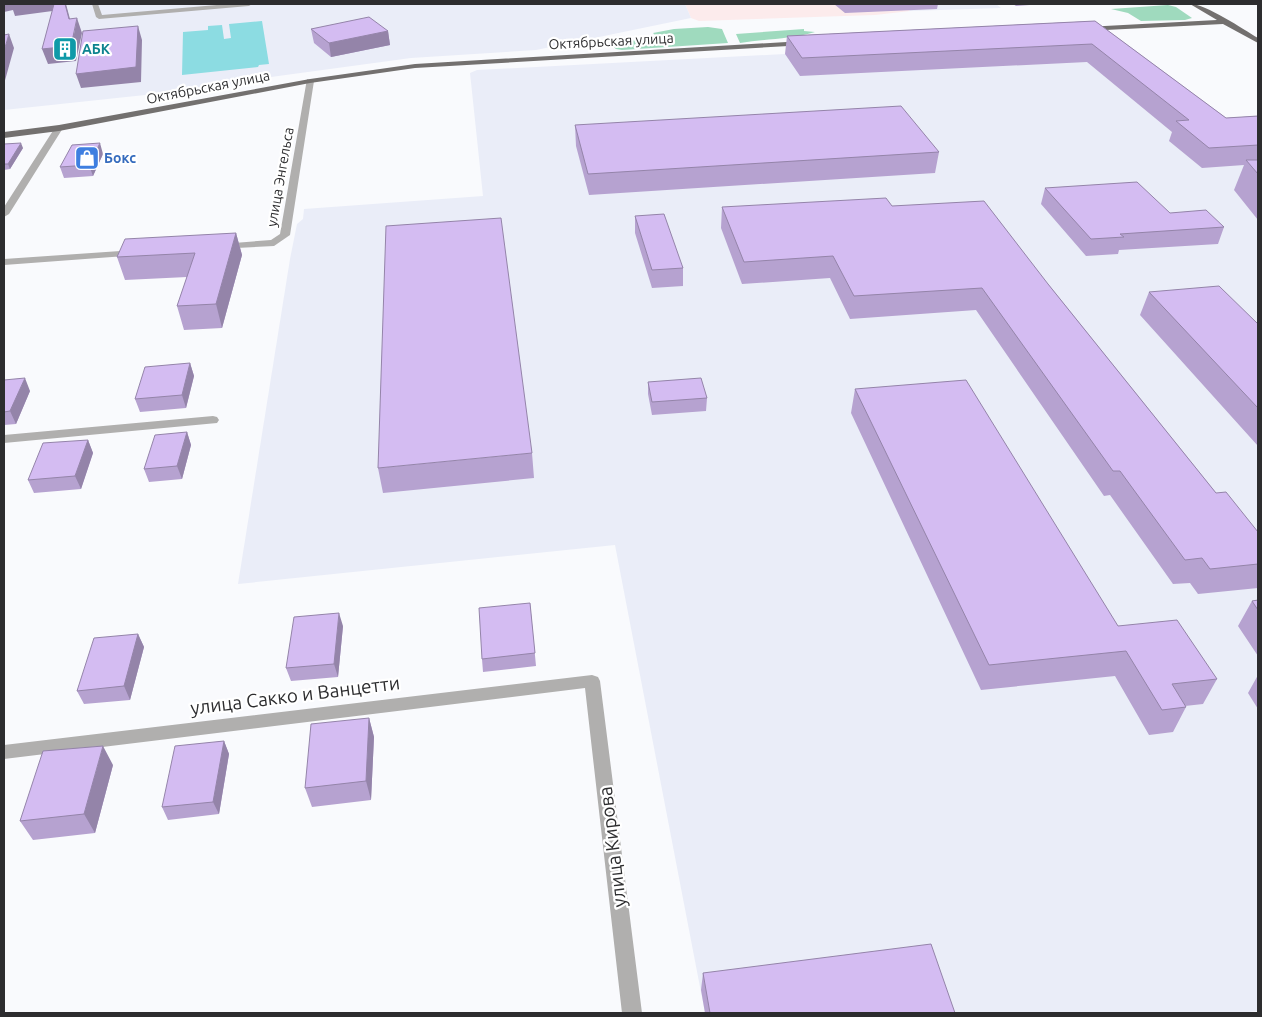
<svg xmlns="http://www.w3.org/2000/svg" width="1262" height="1017" viewBox="0 0 1262 1017" font-family="Ubuntu,sans-serif">
<style>
.commercial{fill:#fcebec}
.built{fill:#eaedf8}
.green{fill:#9fdabe}
.water{fill:#8cdce2}
.lines{fill:none;stroke-linecap:round;stroke-linejoin:round}
.minor{fill:#b0afae;fill-rule:evenodd}
.primary{fill:#73706f;fill-rule:evenodd}
.wall{fill:#b6a2d0}
.shaded-wall{fill:#9484a9}
.building{fill:#d4bcf2;stroke:#9484a9}
.labels{text-anchor:middle;stroke-width:4.5;stroke-linejoin:round;paint-order:stroke}
.far-street-label{font-size:14px;fill:#2d2d2f;stroke:#fff}
.far-culture-label{font-size:14px;font-weight:bold;fill:#0d838f;stroke:#fff;text-anchor:start}
.far-shop-label{font-size:14px;font-weight:bold;fill:#366cbe;stroke:#fff;text-anchor:start}
.near-street-label{font-size:19px;fill:#2d2d2f;stroke:#fff}
</style>
<rect width="100%" height="100%" fill="#f9fafd"/>
<path class="commercial" d="M 685,4 L 902,4 L 910,11 L 875,15 L 699,21 L 691,18 Z"/>
<path class="built" d="M 4,4 L 685,4 L 691,18 L 536,50 L 411,58 L 271,77 L 269,79 L 211,86 L 211,88 L 4,110 Z
M 902,4 L 996,4 L 1001,8 L 910,11 Z
M 785,54 L 1115,60 L 1258,135 L 1258,1011 L 1240,1013 L 705,1013 L 615,545 L 238,584 L 290,259 L 297,224 L 303,219 L 304,209 L 483,196 L 470,73 L 477,70 Z"/>
<path class="green" d="M 1168,5 L 1176,7 L 1192,18 L 1185,20 L 1141,21 L 1128,13 L 1111,9 Z
M 708,27 L 722,29 L 728,43 L 622,50 L 616,49 L 610,44 L 657,37 L 653,33 L 674,29 Z
M 804,29 L 804,31 L 815,32 C 791,39 766,39 740,43 L 736,34 Z"/>
<path class="water" d="M 262,21 L 269,64 L 259,65 L 258,67 L 182,75 L 183,32 L 208,30 L 208,26 L 222,25 L 224,39 L 231,38 L 229,24 Z"/>
<g class="lines">
<path class="minor" d="M 92,4 L 98,4 L 102,15 L 228,4 L 252,4 L 249,6 L 99,19 L 96,17 Z
M 307,79 L 314,81 L 290,235 L 274,246 L 217,249 L 217,245 L 221,244 L 271,240 L 280,234 Z
M 56,126 L 63,128 L 9,214 L 4,217 L 4,207 Z
M 135,250 L 140,253 L 139,255 L 4,265 L 4,259 Z
M 213,416 L 217,417 L 219,420 L 217,423 L 4,443 L 4,435 Z
M 592,675 L 598,677 L 600,681 L 642,1013 L 622,1013 L 585,688 L 4,759 L 4,745 Z"/>
<path class="primary" d="M 1190,4 C 1206,4 1243,29 1258,38 L 1258,43 L 1223,24 L 1086,31 L 1082,29 L 1086,27 L 1217,20 Z
M 803,41 L 807,43 L 806,45 L 415,68 L 310,83 L 59,131 L 4,138 L 4,132 L 59,125 L 310,79 L 415,64 Z"/>
</g>
<path class="wall" d="M 834,4 L 938,4 L 937,9 L 845,13 Z
M 1013,4 L 1043,4 L 1016,6 Z
M 1095,21 L 1226,118 L 1258,116 L 1258,220 L 1234,190 L 1244,165 L 1202,168 L 1169,141 L 1172,132 L 1087,62 L 800,76 L 785,54 L 787,36 Z
M 311,29 L 388,31 L 390,45 L 331,57 L 314,43 Z
M 575,125 L 939,152 L 935,173 L 589,195 L 576,146 Z
M 4,144 L 23,148 L 10,169 L 4,170 Z
M 103,154 L 93,176 L 64,178 L 60,167 Z
M 1045,188 L 1170,213 L 1224,227 L 1218,244 L 1119,250 L 1118,254 L 1086,256 L 1041,204 Z
M 892,206 L 1048,284 L 1216,493 L 1258,532 L 1258,588 L 1198,594 L 1190,583 L 1173,584 L 1110,495 L 1104,496 L 976,310 L 850,319 L 830,278 L 742,284 L 721,228 L 722,207 Z
M 635,216 L 683,268 L 683,286 L 652,288 L 635,233 Z
M 236,233 L 242,255 L 222,328 L 184,330 L 177,306 L 187,277 L 125,280 L 117,257 Z
M 1149,292 L 1258,324 L 1258,446 L 1140,315 Z
M 190,363 L 194,376 L 186,408 L 140,412 L 135,399 Z
M 4,380 L 30,391 L 16,424 L 4,425 Z
M 648,382 L 707,398 L 706,411 L 652,415 L 648,394 Z
M 855,389 L 1118,626 L 1217,679 L 1203,704 L 1185,706 L 1186,707 L 1173,732 L 1149,735 L 1115,676 L 981,690 L 851,413 Z
M 187,432 L 191,445 L 182,479 L 149,482 L 144,469 Z
M 88,440 L 93,453 L 81,489 L 34,493 L 28,480 Z
M 532,453 L 534,478 L 383,493 L 378,468 Z
M 1258,600 L 1258,656 L 1238,626 L 1252,601 Z
M 530,603 L 536,666 L 483,672 L 482,659 Z
M 343,626 L 338,677 L 291,681 L 286,668 Z
M 138,634 L 144,647 L 130,700 L 84,704 L 77,691 Z
M 1258,675 L 1258,709 L 1248,693 Z
M 369,718 L 374,737 L 371,800 L 312,807 L 305,788 Z
M 224,741 L 229,754 L 219,814 L 168,820 L 162,807 Z
M 113,765 L 95,833 L 33,840 L 20,821 Z
M 703,973 L 955,1013 L 705,1013 L 701,990 Z"/>
<path class="shaded-wall" d="M 4,4 L 58,4 L 60,10 L 15,16 L 13,10 L 4,12 Z
M 65,4 L 66,4 L 74,34 L 77,18 L 82,33 L 76,61 L 48,64 L 42,49 Z
M 138,26 L 142,40 L 141,82 L 81,88 L 76,74 Z
M 388,31 L 390,45 L 331,57 L 329,43 Z
M 9,34 L 14,48 L 4,84 L 4,51 Z
M 21,143 L 23,148 L 10,169 L 8,164 Z
M 100,143 L 103,154 L 93,176 L 89,165 Z
M 236,233 L 242,255 L 222,328 L 216,304 Z
M 190,363 L 194,376 L 186,408 L 182,395 Z
M 25,378 L 30,391 L 16,424 L 10,411 Z
M 187,432 L 191,445 L 182,479 L 177,466 Z
M 88,440 L 93,453 L 81,489 L 75,476 Z
M 339,613 L 343,626 L 338,677 L 334,664 Z
M 138,634 L 144,647 L 130,700 L 124,686 Z
M 369,718 L 374,737 L 371,800 L 366,781 Z
M 224,741 L 229,754 L 219,814 L 213,802 Z
M 103,746 L 113,765 L 95,833 L 84,814 Z"/>
<path class="building" d="M 54,4 L 65,4 L 69,19 L 77,18 L 71,46 L 42,49 Z
M 369,17 L 388,31 L 329,43 L 311,29 Z
M 1095,21 L 1226,118 L 1258,116 L 1258,145 L 1209,148 L 1176,121 L 1189,120 L 1092,44 L 802,58 L 787,36 Z
M 138,26 L 136,67 L 76,74 L 83,31 Z
M 9,34 L 4,51 L 4,35 Z
M 901,106 L 939,152 L 588,174 L 575,125 Z
M 21,143 L 8,164 L 4,164 L 4,144 Z
M 100,143 L 89,165 L 60,167 L 72,145 Z
M 1246,160 L 1258,160 L 1258,174 Z
M 1137,182 L 1170,213 L 1206,210 L 1224,227 L 1120,234 L 1124,237 L 1091,239 L 1045,188 Z
M 886,198 L 892,206 L 984,201 L 1048,284 L 1216,493 L 1226,492 L 1258,532 L 1258,564 L 1210,569 L 1202,558 L 1185,560 L 1120,471 L 1113,471 L 982,288 L 854,296 L 833,256 L 744,262 L 722,207 Z
M 664,214 L 683,268 L 652,270 L 635,216 Z
M 501,218 L 532,453 L 378,468 L 386,226 Z
M 236,233 L 216,304 L 177,306 L 195,253 L 117,257 L 125,239 Z
M 1219,286 L 1258,324 L 1258,408 L 1149,292 Z
M 190,363 L 182,395 L 135,399 L 145,367 Z
M 25,378 L 10,411 L 4,412 L 4,380 Z
M 701,378 L 707,398 L 652,402 L 648,382 Z
M 966,380 L 1118,626 L 1177,620 L 1217,679 L 1172,684 L 1186,707 L 1162,710 L 1126,651 L 989,665 L 855,389 Z
M 187,432 L 177,466 L 144,469 L 155,435 Z
M 88,440 L 75,476 L 28,480 L 43,443 Z
M 1258,600 L 1258,610 L 1252,601 Z
M 530,603 L 535,653 L 482,659 L 479,608 Z
M 339,613 L 334,664 L 286,668 L 294,617 Z
M 138,634 L 124,686 L 77,691 L 94,638 Z
M 369,718 L 366,781 L 305,788 L 311,724 Z
M 224,741 L 213,802 L 162,807 L 175,746 Z
M 103,746 L 84,814 L 20,821 L 43,751 Z
M 931,944 L 955,1013 L 710,1013 L 703,973 Z"/>
<defs>
<symbol id="building-square" viewBox="-11 -11 22 22"><rect x="-9" y="-9" width="18" height="18" rx="4" fill="#0f9aa8" stroke="#fff"/><path d="M-4-6H4V6H1V3H-1V6H-4ZM-2.5-4.3h1.7v1.8h-1.7ZM.8-4.3h1.7v1.8H.8ZM-2.5-1h1.7V.8h-1.7ZM.8-1h1.7V.8H.8Z" fill="#fff"/></symbol>
<symbol id="shop-square" viewBox="-11 -11 22 22"><rect x="-9" y="-9" width="18" height="18" rx="4" fill="#3f7fe0" stroke="#fff"/><path d="M-5-2.5h2.3a2.7 3.5 0 0 1 5.4 0H5L5.5 6h-11ZM-1.5-2.5h3a1.5 2.3 0 0 0-3 0Z" fill="#fff"/></symbol>
</defs>
<g fill-rule="evenodd">
<use href="#building-square" x="51" y="35" width="28" height="28"/>
<use href="#shop-square" x="73" y="144" width="28" height="28"/>
</g>
<g class="labels">
<g class="far-street-label">
<text transform="translate(611 41) rotate(-3)" y="5">Октябрьская улица</text>
<text transform="translate(208 87) rotate(-11)" y="5">Октябрьская улица</text>
<text transform="translate(280 177) rotate(-80)" y="5">улица Энгельса</text>
</g>
<g class="far-culture-label">
<text x="82" y="54">АБК</text>
</g>
<g class="far-shop-label">
<text x="104" y="163">Бокс</text>
</g>
<g class="near-street-label">
<text transform="translate(295 695) rotate(-7)" y="7">улица Сакко и Ванцетти</text>
<text transform="translate(612 847) rotate(-97)" y="7">улица Кирова</text>
</g>
</g>
<rect width="1262" height="1017" fill="none" stroke="#2d2d2f" stroke-width="10"/>
</svg>
